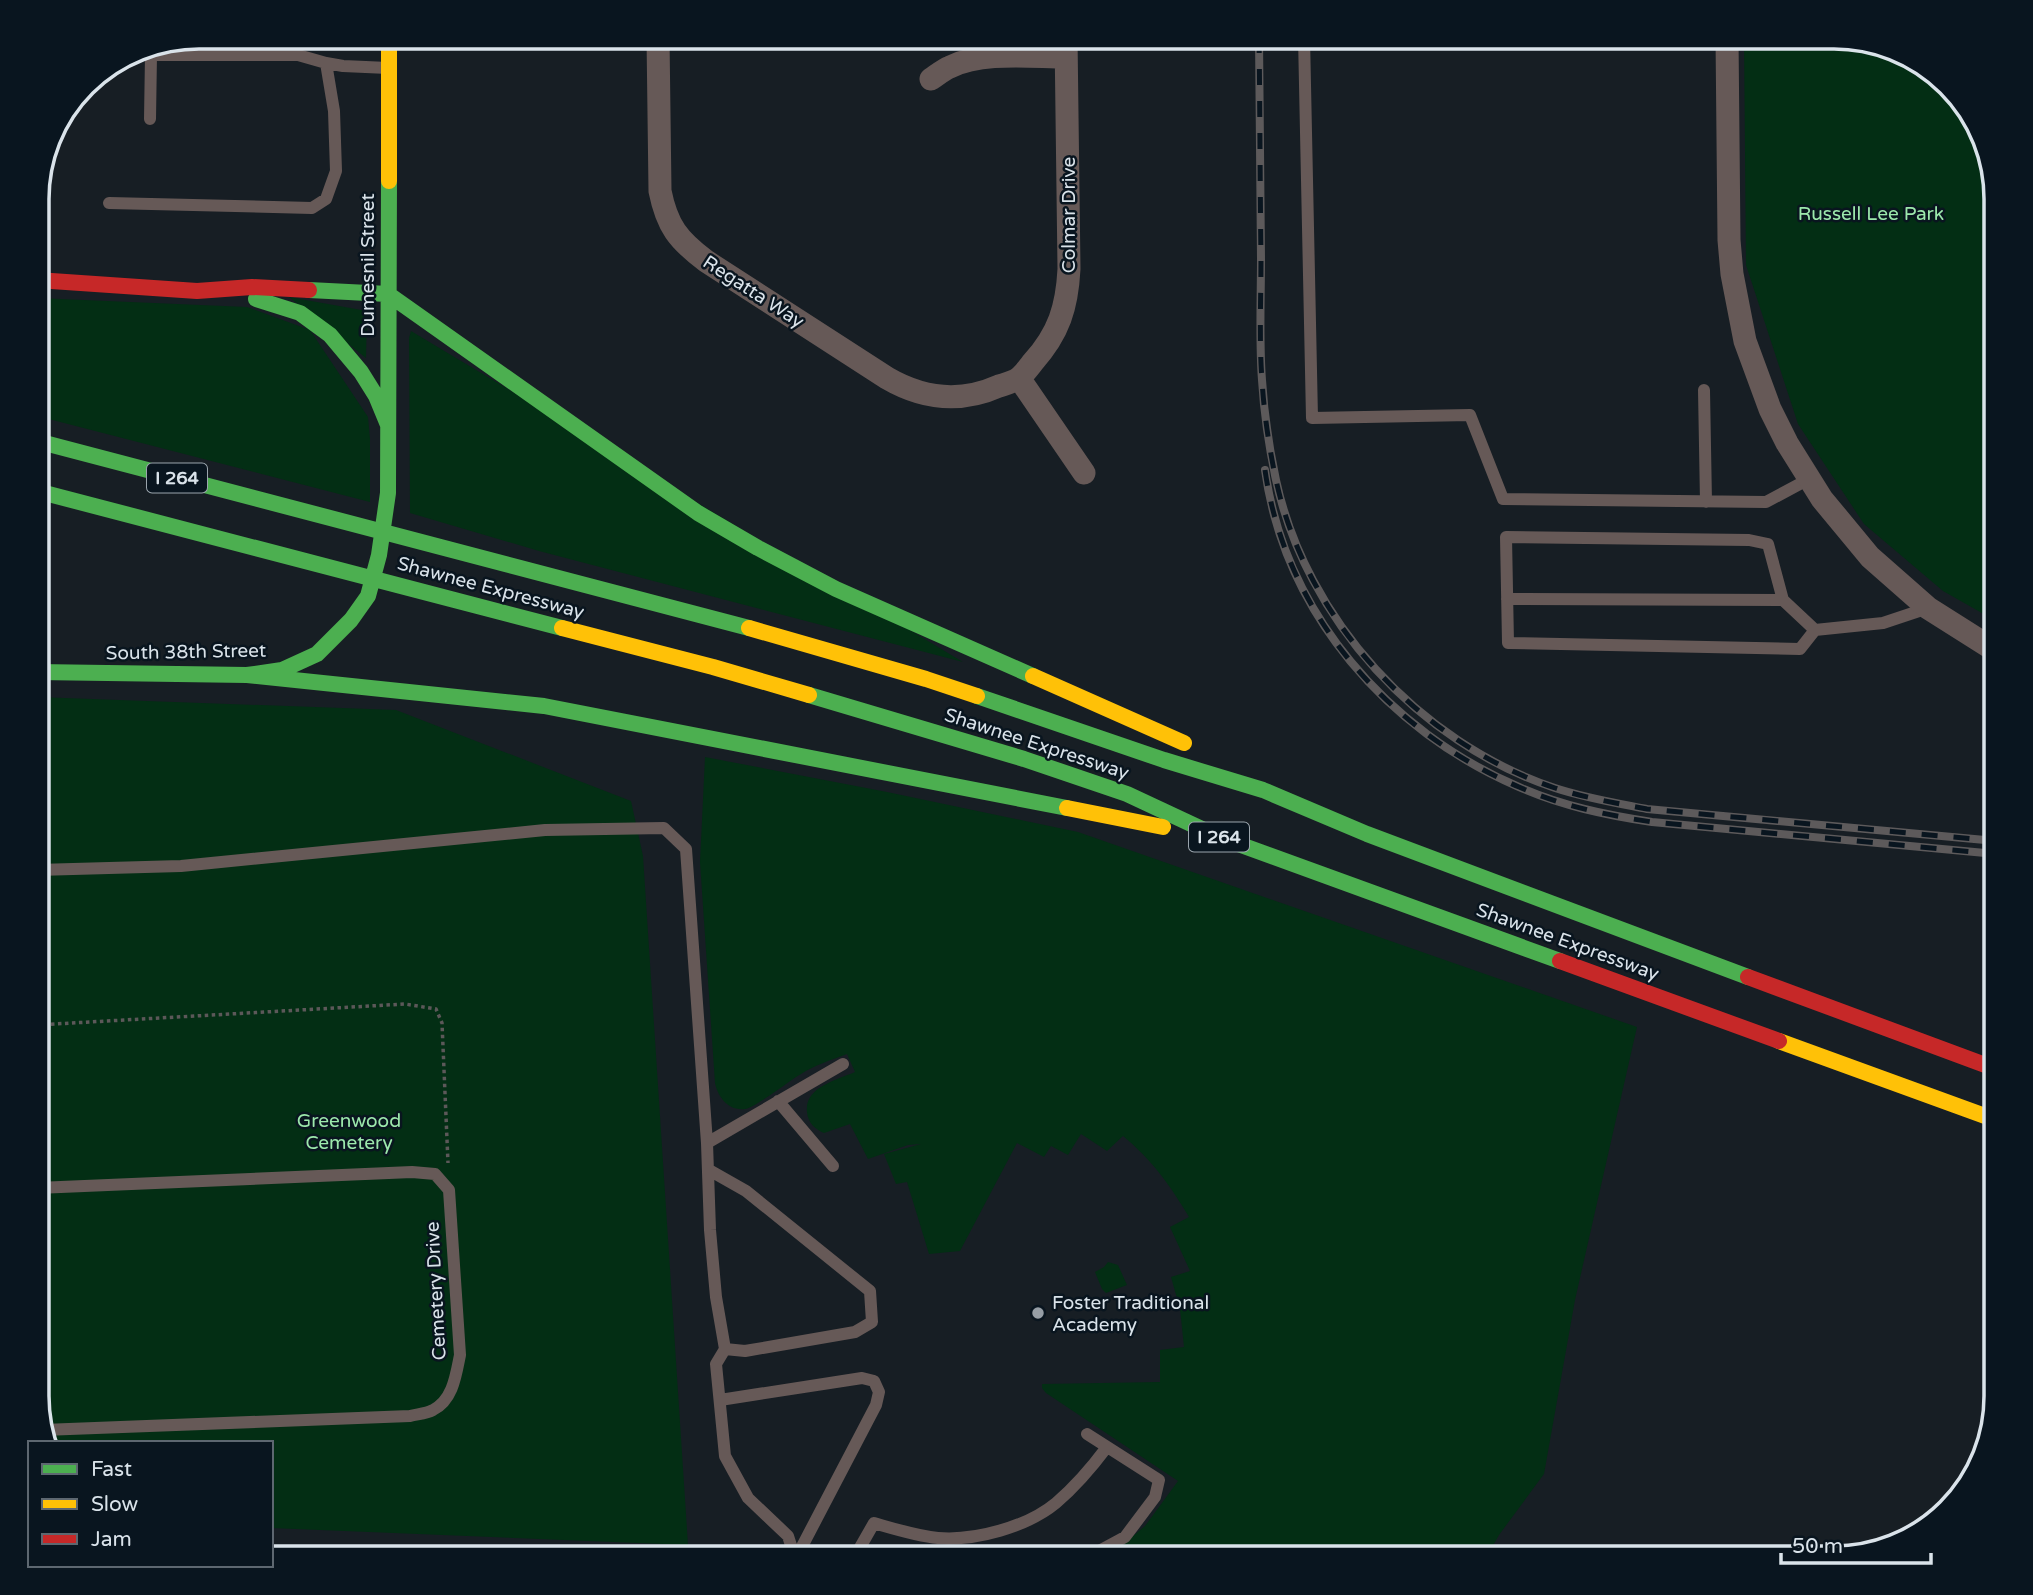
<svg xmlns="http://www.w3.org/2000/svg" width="2033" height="1595" viewBox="0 0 2033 1595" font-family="'Varela Round',sans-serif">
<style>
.green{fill:#032e14}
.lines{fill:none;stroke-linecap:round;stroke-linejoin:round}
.path{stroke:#5c5859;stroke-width:3.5;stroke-dasharray:3.5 3.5;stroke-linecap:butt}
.lane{stroke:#665957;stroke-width:12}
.street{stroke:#665957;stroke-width:23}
.fast{stroke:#4caf50;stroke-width:16}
.slow{stroke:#ffc107;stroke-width:16}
.jam{stroke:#c62828;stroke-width:16}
.rail-casing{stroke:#5d5a5b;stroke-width:8}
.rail{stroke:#09151f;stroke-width:5;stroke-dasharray:16;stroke-linecap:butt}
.poi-dot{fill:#969ea5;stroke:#09151f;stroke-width:2.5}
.labels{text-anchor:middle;stroke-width:5;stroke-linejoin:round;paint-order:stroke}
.shield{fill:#09151f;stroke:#9ba5ad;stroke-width:2}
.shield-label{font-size:18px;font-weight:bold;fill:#dae3ea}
.park-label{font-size:19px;fill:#9ce8ac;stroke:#09151f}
.street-label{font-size:19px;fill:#dae3ea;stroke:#09151f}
.poi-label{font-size:19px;fill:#dae3ea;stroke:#09151f;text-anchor:start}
.rim{fill:none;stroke:#dae3ea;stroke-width:3.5}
</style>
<rect width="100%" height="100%" fill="#171e24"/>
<path class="green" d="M 1744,37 L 1835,37 L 1887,45 L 1941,77 L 1980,127 L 1996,199 L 1996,621 L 1943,591 L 1864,524 L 1798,424 L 1746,265 Z
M 289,297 L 367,311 L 366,358 Z
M 37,298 L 247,307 L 310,330 L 368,417 L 370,439 L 370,502 L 37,416 Z
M 411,331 L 963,662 L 539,551 L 410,513 L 409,338 Z
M 37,697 L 396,710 L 631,801 L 643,856 L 688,1545 L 271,1528 L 271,1443 L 47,1443 L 37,1406 Z
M 705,757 L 887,792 L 1078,832 L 1637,1027 L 1575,1300 L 1544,1474 L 1499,1535 L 1486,1558 L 1107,1558 L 1145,1526 L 1178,1481 L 1046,1393 L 1042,1388 L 1042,1384 L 1160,1382 L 1160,1350 L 1184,1347 L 1180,1309 L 1171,1277 L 1190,1271 L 1170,1227 L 1189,1217 C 1170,1185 1152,1160 1123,1136 L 1107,1151 L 1081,1134 L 1068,1155 L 1051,1146 L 1044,1157 L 1017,1143 L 960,1251 L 929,1254 L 907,1182 L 896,1184 L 884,1154 L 921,1144 L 908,1145 L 868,1159 L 850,1124 L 824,1133 C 815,1129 808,1123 807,1112 C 804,1087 837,1080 855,1072 L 847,1054 C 831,1060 815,1065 801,1074 C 789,1081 756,1107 745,1109 C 728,1111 718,1097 715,1083 L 700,862 Z
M 1108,1262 L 1118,1265 L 1127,1285 L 1106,1293 L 1102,1289 L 1095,1272 L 1104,1267 Z"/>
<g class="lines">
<path class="path" d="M 37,1025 L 405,1004 L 436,1009 L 442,1023 L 448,1163"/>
<path class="lane" d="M 1304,37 L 1312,418 L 1470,415 L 1503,499 L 1766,502 L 1809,479
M 150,119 L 151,55 L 298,55 L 326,63
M 109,203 L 312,208 L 326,199 L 336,171 L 334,111 L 326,63 L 343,66 L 388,68
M 1704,390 L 1706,502
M 1507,599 L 1783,600
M 1815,630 L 1783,600 L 1768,544 L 1749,540 L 1506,537 L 1508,643 L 1800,649 L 1815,630 L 1883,623 L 1928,608
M 37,870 L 181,866 L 545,830 L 664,828 L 686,849 L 707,1143 L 710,1230 L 716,1297 L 725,1349 L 745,1351 L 855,1332 L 872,1322 L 870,1291 L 746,1191 L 709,1170
M 778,1101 L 833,1166
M 707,1143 L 843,1064
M 37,1188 L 412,1172 L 435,1174 L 449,1190 L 460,1355 C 456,1375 453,1400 433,1410 C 426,1414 417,1414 410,1416 L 43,1430
M 725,1349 L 716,1364 L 725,1456 L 748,1498 L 788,1536 L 795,1558
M 720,1400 L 862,1378 L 874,1381 L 879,1392 L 876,1405 L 796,1558
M 854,1558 L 874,1523 C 895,1529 917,1536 938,1538 C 975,1541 1027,1527 1056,1503 C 1076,1486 1092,1467 1107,1447
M 1086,1558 L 1125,1537 L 1155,1497 L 1159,1480 L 1087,1434"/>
<path class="street" d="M 658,37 L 660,191 C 667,226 678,240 706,261 L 887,378 C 923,399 961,403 999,386 C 1005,384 1014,382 1019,378 C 1024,374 1029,367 1033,362 C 1059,333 1067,307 1069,269 L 1066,37
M 1727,37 L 1729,240 L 1732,274 L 1745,341 L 1770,409 L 1787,443 L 1822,499 L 1870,557 L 1928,608 L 1996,651
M 931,79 C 937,75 943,70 950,67 C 982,51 1031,57 1066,57
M 1019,378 L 1084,473"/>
<path class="fast" d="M 309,290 L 388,294 L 698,513 L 758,548 L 836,589 L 1033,676
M 256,299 L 300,313 L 330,335 L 361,372 L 376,396 L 388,425
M 37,441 L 749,628
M 37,491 L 562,628
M 37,672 L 247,675 L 282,670 L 317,654 L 351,620 L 368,596 L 379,555 L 388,493 L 389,181
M 247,675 L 544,706 L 1067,808
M 809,695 L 1024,759 L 1127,794 L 1219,837 L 1560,961
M 977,696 L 1164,760 L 1263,790 L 1367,834 L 1748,977"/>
<path class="slow" d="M 389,181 L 389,37
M 562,628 L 713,667 L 809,695
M 749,628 L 926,679 L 977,696
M 1033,676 L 1184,743
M 1067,808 L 1163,827
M 1779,1041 L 1996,1120"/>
<path class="jam" d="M 37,280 L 197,291 L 252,287 L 309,290
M 1560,961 L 1779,1041
M 1748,977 L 1996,1069"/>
<defs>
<path id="rail" d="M 1259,37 C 1260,111 1260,185 1261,259 C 1261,299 1259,340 1262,380 C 1264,413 1269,447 1276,480 C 1306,619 1419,743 1555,788 C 1585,798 1616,803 1647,809 L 1996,841
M 1265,470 C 1285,613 1388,731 1519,787 C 1562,806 1606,815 1652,822 L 1996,854"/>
</defs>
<use href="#rail" class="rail-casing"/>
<use href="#rail" class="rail"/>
</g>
<circle class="poi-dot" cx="1038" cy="1313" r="7"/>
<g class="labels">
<g class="shield">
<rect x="147" y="463.5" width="60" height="29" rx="5"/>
<rect x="1189" y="822.5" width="60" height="29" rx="5"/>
</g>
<g class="shield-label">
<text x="177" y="484">I 264</text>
<text x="1219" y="843">I 264</text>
</g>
<g class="park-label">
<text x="1871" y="220">Russell Lee Park</text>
<text x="349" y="1127">Greenwood<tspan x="349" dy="22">Cemetery</tspan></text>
</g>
<g class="street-label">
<text transform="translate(1068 215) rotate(-90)" y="7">Colmar Drive</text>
<text transform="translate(367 265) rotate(-90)" y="7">Dumesnil Street</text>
<text transform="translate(754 291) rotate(33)" y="7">Regatta Way</text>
<text transform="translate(491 587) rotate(15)" y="7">Shawnee Expressway</text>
<text transform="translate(186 651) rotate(-1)" y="7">South 38th Street</text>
<text transform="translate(1037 743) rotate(18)" y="7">Shawnee Expressway</text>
<text transform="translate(1568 941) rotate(20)" y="7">Shawnee Expressway</text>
<text transform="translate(435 1291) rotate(-93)" y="7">Cemetery Drive</text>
</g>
<g class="poi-label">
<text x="1052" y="1309">Foster Traditional<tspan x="1052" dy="22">Academy</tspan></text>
</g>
</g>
<path d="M0 0H2033V1595H0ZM199 49H1834A150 150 0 0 1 1984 199V1396A150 150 0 0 1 1834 1546H199A150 150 0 0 1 49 1396V199A150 150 0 0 1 199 49Z" fill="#09151f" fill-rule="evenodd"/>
<path class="rim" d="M199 49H1834A150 150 0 0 1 1984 199V1396A150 150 0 0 1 1834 1546H199A150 150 0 0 1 49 1396V199A150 150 0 0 1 199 49Z"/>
<rect x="28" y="1441" width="245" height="126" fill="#09151f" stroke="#5d6770" stroke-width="2"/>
<rect x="42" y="1464" width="35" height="10" fill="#4caf50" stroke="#5d6770" stroke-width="2"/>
<text x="91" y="1476" font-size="21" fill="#dae3ea">Fast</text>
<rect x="42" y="1499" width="35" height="10" fill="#ffc107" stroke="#5d6770" stroke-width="2"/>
<text x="91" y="1511" font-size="21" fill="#dae3ea">Slow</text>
<rect x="42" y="1534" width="35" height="10" fill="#c62828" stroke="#5d6770" stroke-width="2"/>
<text x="91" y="1546" font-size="21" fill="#dae3ea">Jam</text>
<path d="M1781 1553v10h150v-10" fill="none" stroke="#dae3ea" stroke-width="3.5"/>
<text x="1792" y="1553" font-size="21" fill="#dae3ea" stroke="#09151f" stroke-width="5" paint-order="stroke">50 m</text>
</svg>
